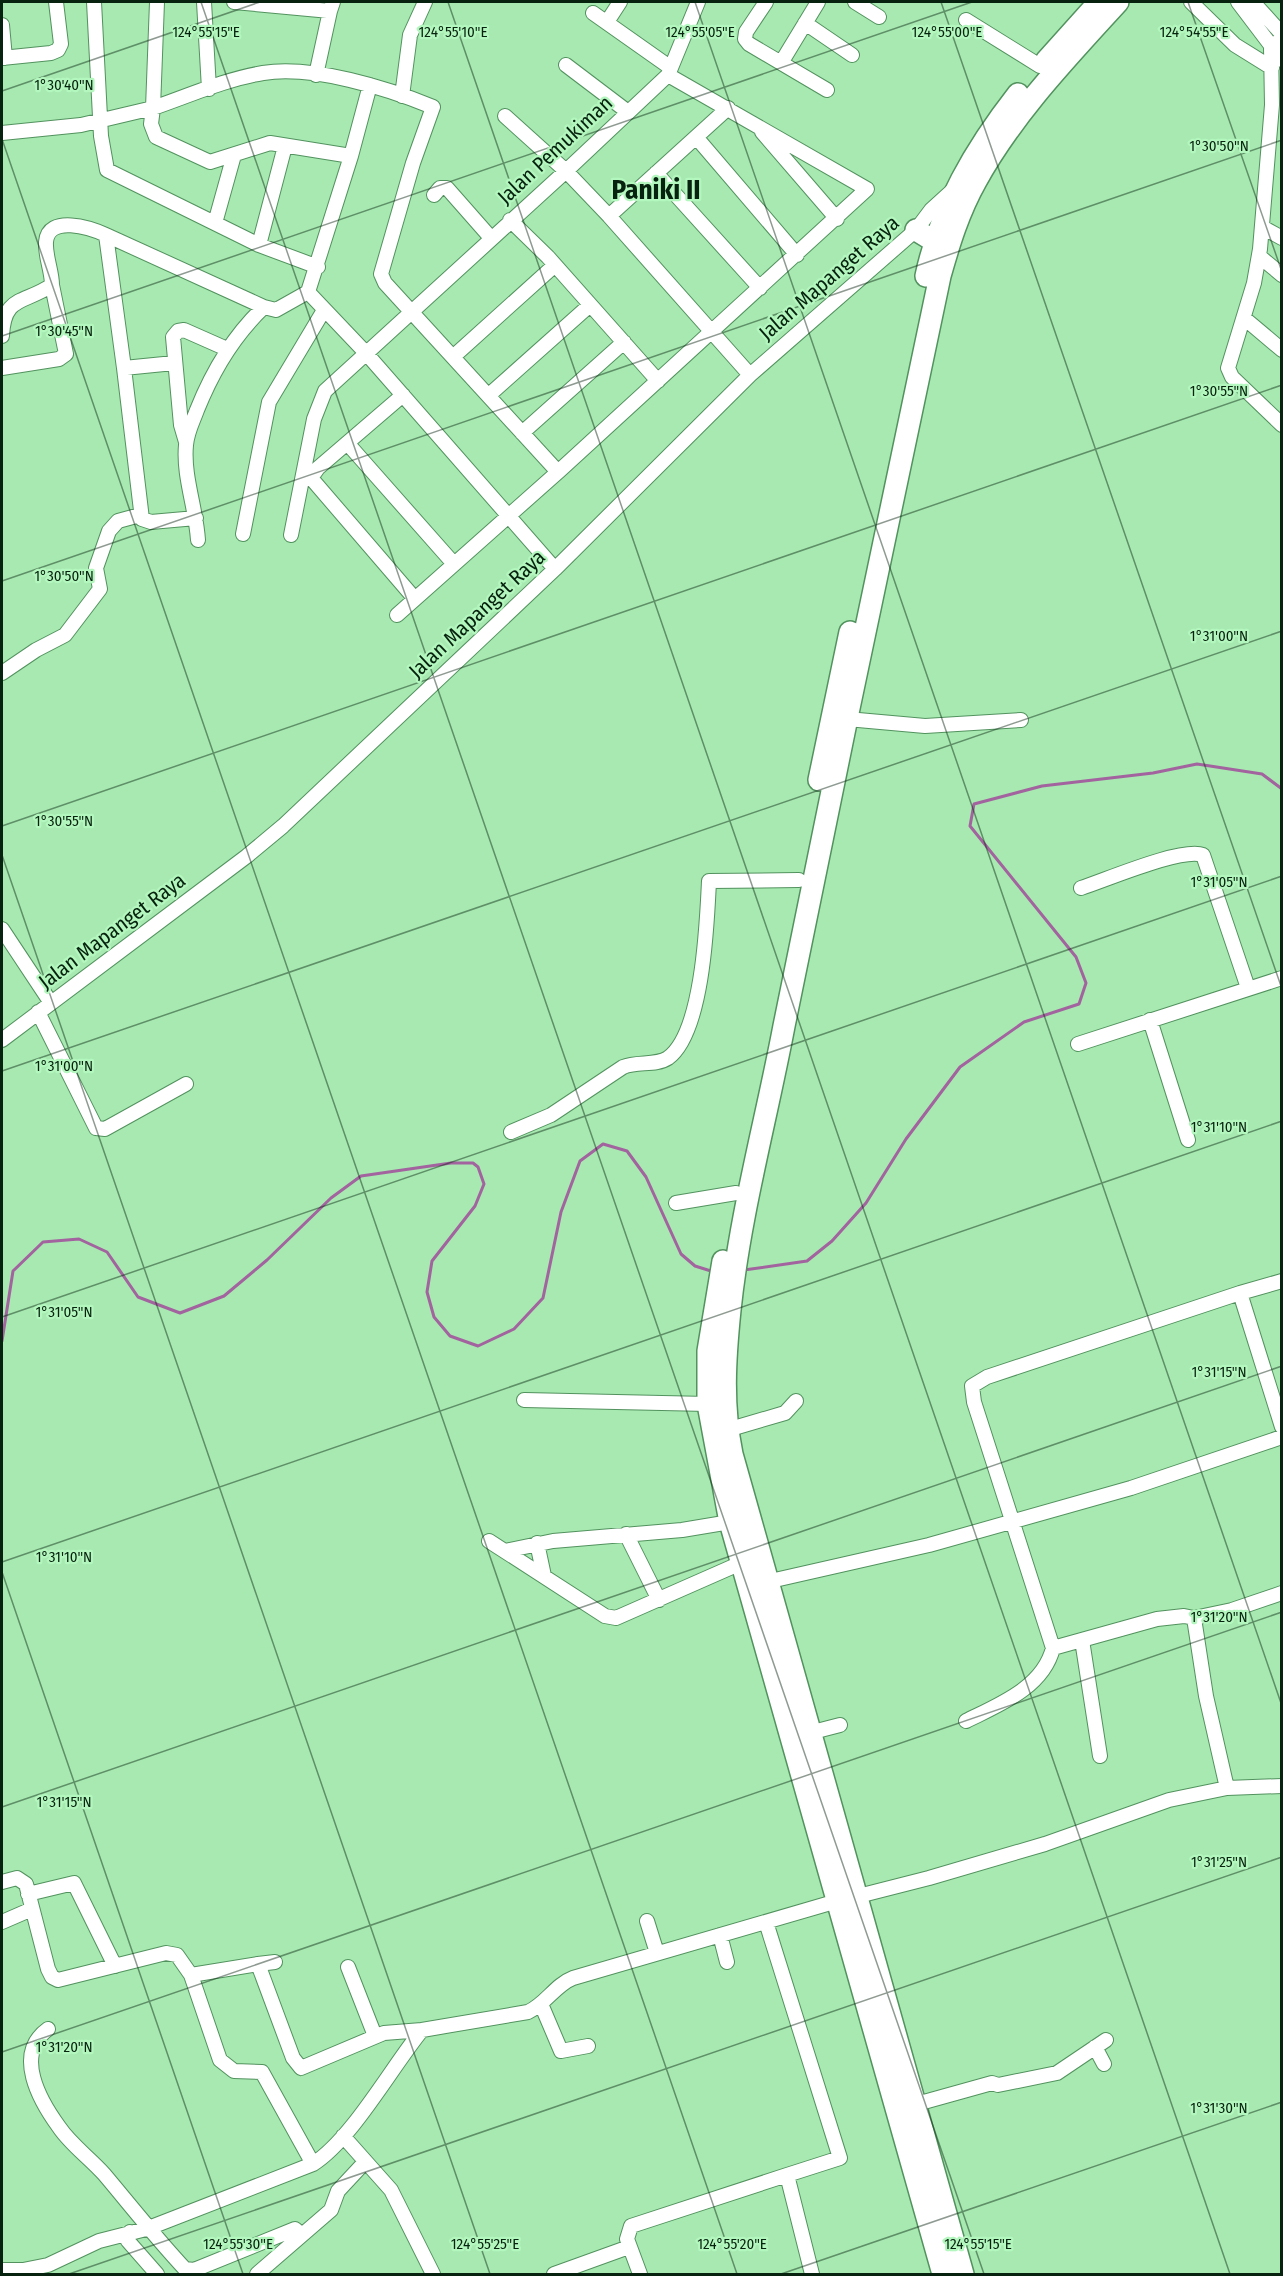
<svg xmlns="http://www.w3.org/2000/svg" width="1283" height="2276" viewBox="0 0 1283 2276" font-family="'Fira Sans Condensed',sans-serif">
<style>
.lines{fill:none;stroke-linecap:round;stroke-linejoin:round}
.stream{stroke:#a2639f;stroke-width:3}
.minor-casing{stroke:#52925e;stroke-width:16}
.highway-casing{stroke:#52925e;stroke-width:24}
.minor{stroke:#fff;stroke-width:14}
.highway{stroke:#fff;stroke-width:21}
.ticks{fill:none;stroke:#07220e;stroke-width:1.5;stroke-opacity:0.45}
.labels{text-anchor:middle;stroke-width:4.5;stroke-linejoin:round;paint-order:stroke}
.street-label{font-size:21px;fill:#07220e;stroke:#b4f7be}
.district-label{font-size:27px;font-weight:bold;fill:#07220e;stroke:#b4f7be}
.ticks-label{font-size:15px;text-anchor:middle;fill:#07220e;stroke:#b4f7be;stroke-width:4.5;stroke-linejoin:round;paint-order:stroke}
</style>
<rect width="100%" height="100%" fill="#a7e9b1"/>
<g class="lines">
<path class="stream" d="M 744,1270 L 807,1261 L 832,1241 L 866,1203 L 906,1139 L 960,1067 L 1024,1022 L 1079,1004 L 1086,983 L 1076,957 L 970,826 L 974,804 L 1042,786 L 1153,773 L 1197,764 L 1262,774 L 1282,789
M 2,1341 L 13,1271 L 43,1242 L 79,1239 L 107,1252 L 138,1297 L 180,1313 L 224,1296 L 267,1260 L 331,1198 L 361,1176 L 451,1163 L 473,1163 L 478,1167 L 484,1184 L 475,1206 L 432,1261 L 427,1292 L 434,1317 L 450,1336 L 478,1346 L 514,1329 L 543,1298 L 561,1212 L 580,1161 L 603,1144 L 627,1151 L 646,1177 L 681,1254 L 695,1266 L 714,1272"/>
<defs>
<path id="minor" d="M 94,2 L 101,136 L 107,170 L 259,245 L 318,267
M 204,2 L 209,89
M 234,2 L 330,11 L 333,2
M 766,2 L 746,32 L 745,39 L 749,44 L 827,90
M 855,2 L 879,17
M 1191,2 L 1235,45 L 1272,68
M 1238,2 L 1282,60
M 1253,2 L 1282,34
M 593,13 L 671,68
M 966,20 L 1040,66
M 607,22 L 620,2
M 805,23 L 852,55
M 2,25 L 5,58
M 1282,38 L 1271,48 L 1272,105 L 1260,249 L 1254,283 L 1228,368 L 1232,377 L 1282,425
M 2,58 L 51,53 L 58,50 L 61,44 L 56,2
M 781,63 L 818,2
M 566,65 L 628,112
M 316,75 L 330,11
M 370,85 L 351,156 L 270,143 L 210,162 L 156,137 L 151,124 L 153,108 C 188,96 226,79 263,73 C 313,65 387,88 433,107 L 413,163 L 381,274 L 385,283 L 558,472 L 397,615
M 402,96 L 410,35 L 425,2
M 505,116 L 566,171 L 609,216 L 750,375
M 762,132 L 837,219
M 2,133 L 81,125 L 153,108 L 157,2
M 696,137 L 797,255
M 351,156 L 308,292 L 365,352 L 555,569
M 656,173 L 760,288
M 434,195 L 440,188 L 447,188 L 491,238
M 609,216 L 728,108
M 510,220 L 548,257 L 658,381
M 215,223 L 234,155
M 1262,227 L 1282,238
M 259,245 L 285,146
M 1259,256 L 1282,275
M 1244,318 L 1282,350
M 2,336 C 4,295 24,304 52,285 C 52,271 45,256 46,242 C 48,214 91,228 106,235
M 454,356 L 555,265
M 174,363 L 124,368 L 106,235 L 264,307
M 2,368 L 59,359 L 66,354 L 52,285
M 124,368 L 142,519 L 151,522 L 196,518
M 403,395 L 318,468 L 311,478 L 415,599
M 489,395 L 590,305
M 522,433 L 624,342
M 186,442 L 181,425 L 173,337 L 178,331 L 184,330 L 227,349
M 348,444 L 454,564
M 558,472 L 867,189 L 668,75
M 243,534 L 269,402 L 324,310
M 291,535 L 314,419 L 325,391 L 566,171 L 668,75 L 698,2
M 198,540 C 196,508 183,476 186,445 C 187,432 193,421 197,410 C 213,370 233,336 264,307 L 276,310 L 308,292
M 2,673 L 36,650 L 65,635 L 100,589 L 96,568 L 109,531 L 118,521 L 140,515
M 847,719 L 925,726 L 1021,720
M 1081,888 C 1106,880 1182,847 1203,855 L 1248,988
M 2,929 L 51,1003
M 38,1012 L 96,1128 L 105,1129 L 186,1084
M 1150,1020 L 1188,1140
M 2,1040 L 247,856 L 283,826 L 555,569 L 750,375 L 916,230 L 931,210 L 953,190
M 1078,1044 L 1282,978
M 511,1132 L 551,1115 L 623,1067 C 637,1061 656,1066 668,1058 C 703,1033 707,922 709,881 L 799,880
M 676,1203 L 736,1193
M 1240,1293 L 1282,1281
M 524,1400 L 708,1404
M 1282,1427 L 1240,1293 L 987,1377 L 972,1386 L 974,1402 L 1053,1648 L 1157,1619 L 1184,1616 L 1194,1618 L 1232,1610 L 1282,1593
M 727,1430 L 785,1413 L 796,1401
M 626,1534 L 659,1600
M 489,1541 L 605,1616 L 616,1618 L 741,1563
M 537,1543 L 544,1576
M 505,1551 L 553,1541 L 682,1530 L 730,1522
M 766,1582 L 929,1545 L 1131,1488 L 1282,1437
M 1194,1618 L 1206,1696 L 1227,1788 L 1282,1786
M 1082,1640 L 1100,1756
M 966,1721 C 998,1705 1043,1688 1053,1648
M 809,1733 L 840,1725
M 2,1882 L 17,1878 L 26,1884 L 48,1969 L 52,1977 L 58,1980 L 166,1953 L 177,1955 L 191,1975
M 28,1894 L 74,1883 L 115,1966
M 647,1921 L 657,1953
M 2,1922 L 32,1909
M 766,1922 L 840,2158 L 787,2175
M 720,1935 L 727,1962
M 258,1964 L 275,1962
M 348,1967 L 375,2036
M 541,2004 L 561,2051 L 588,2046
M 48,2029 C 13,2054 40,2101 59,2127 C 71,2145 90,2158 104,2174 C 131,2206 156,2238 185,2269 L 194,2270 L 295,2229 L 302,2235
M 1095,2047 L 1104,2064
M 913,2105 L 992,2083 L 998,2085 L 1057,2073 L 1106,2040
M 343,2136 L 391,2190 L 433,2274
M 313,2164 L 262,2072 L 234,2071 L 220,2060 L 191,1975 L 258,1964 L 293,2058 L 301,2068 L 384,2033 L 422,2030
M 130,2232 L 128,2241 L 157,2274
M 2,2270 L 23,2270 L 48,2265 L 99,2241 L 146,2229 L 313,2164 C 352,2139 391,2068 422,2030 L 528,2012 C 546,2004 555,1985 573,1978 L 827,1904 L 929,1878 L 1045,1844 L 1169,1800 L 1227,1788
M 257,2274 L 331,2210 L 338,2191 L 365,2162
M 554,2274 L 629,2247
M 640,2274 L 627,2239 L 631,2226 L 787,2175 L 812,2274"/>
<path id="highway" d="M 1046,61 L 1099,2
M 916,230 L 934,241
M 926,276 C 941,207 975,149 1018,94
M 819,780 L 850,632
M 723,1261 L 708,1351 L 708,1404 L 730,1522 L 943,2274
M 963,2274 L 732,1454 C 722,1405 725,1359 730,1310 C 740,1214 766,1121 784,1026 C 835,776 886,525 940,276 C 949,244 959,211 976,181 C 1013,114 1067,58 1118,2"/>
</defs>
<use href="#minor" class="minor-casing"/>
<use href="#highway" class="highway-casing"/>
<use href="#minor" class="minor"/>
<use href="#highway" class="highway"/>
</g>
<path class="ticks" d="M 201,2 L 984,2274M 448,2 L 1230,2274M 695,2 L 1282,1706M 941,2 L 1282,989M 1188,2 L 1282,272M 2,91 L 260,2M 2,139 L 737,2274M 2,336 L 972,2M 2,581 L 1282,140M 2,826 L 1282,385M 2,855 L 490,2274M 2,1071 L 1282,631M 2,1317 L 1282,876M 2,1562 L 1282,1121M 2,1572 L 243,2274M 2,1807 L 1282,1366M 2,2052 L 1282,1612M 69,2274 L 1282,1857M 781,2274 L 1282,2102"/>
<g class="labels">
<g class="street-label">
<text transform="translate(555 150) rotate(-43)" y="7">Jalan Pemukiman</text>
<text transform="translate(829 278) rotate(-41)" y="7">Jalan Mapanget Raya</text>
<text transform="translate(477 614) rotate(-43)" y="7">Jalan Mapanget Raya</text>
<text transform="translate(112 931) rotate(-37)" y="7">Jalan Mapanget Raya</text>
</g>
<g class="district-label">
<text x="656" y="199">Paniki II</text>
</g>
</g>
<g class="ticks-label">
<text x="700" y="37">124°55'05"E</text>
<text x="206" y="37">124°55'15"E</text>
<text x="453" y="37">124°55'10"E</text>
<text x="947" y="37">124°55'00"E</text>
<text x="1194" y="37">124°54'55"E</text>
<text x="64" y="90">1°30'40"N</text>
<text x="1219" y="151">1°30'50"N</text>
<text x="64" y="336">1°30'45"N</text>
<text x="1219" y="396">1°30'55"N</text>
<text x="64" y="581">1°30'50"N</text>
<text x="1219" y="641">1°31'00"N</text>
<text x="64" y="826">1°30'55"N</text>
<text x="1219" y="887">1°31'05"N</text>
<text x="64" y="1071">1°31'00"N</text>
<text x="1219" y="1132">1°31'10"N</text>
<text x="64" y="1317">1°31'05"N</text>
<text x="1219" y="1377">1°31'15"N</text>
<text x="64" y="1562">1°31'10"N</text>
<text x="1219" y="1622">1°31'20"N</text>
<text x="64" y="1807">1°31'15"N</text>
<text x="1219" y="1867">1°31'25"N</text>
<text x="64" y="2052">1°31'20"N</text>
<text x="1219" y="2113">1°31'30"N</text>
<text x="238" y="2249">124°55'30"E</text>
<text x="485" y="2249">124°55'25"E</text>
<text x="732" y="2249">124°55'20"E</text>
<text x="978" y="2249">124°55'15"E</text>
</g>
<rect width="1283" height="2276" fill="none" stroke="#07220e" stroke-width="6"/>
</svg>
